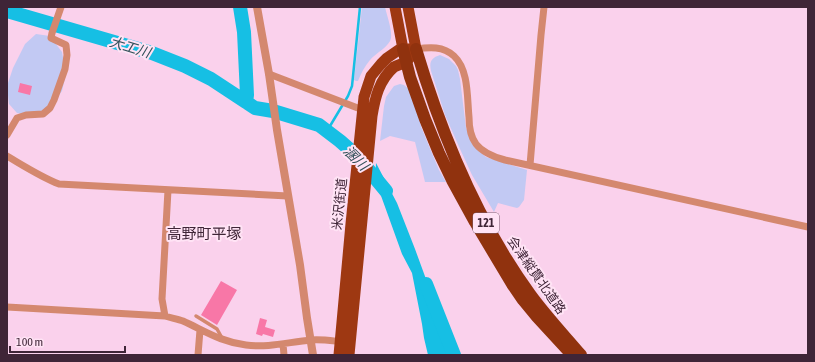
<svg xmlns="http://www.w3.org/2000/svg" width="815" height="362" viewBox="0 0 815 362" font-family="'Asap Condensed','Noto Sans JP',sans-serif">
<style>
.green{fill:#c2c9f3}
.water{fill:#16bfe4}
.lines{fill:none;stroke-linecap:round;stroke-linejoin:round}
.stream{stroke:#16bfe4;stroke-width:2.5}
.river{stroke:#16bfe4;stroke-width:14}
.building{fill:#f877a7}
.service{stroke:#d4886f;stroke-width:3.5}
.minor{stroke:#d4886f;stroke-width:7}
.tertiary{stroke:#d4886f;stroke-width:8}
.trunk{stroke:#9e3812;stroke-width:11}
.motorway{stroke:#90320e;stroke-width:12}
.labels{text-anchor:middle;stroke-width:4;stroke-linejoin:round;paint-order:stroke}
.shield{fill:#ffe3f5;stroke:#795e70;stroke-width:1}
.shield-label{font-size:12px;font-weight:bold;fill:#3f2537}
.street-label{font-size:13px;fill:#3f2537;stroke:#ffe3f5}
.water-label{font-size:14px;font-style:italic;fill:#33515a;stroke:#ffe3f5}
.quarter-label{font-size:15px;fill:#3f2537;stroke:#ffe3f5}
</style>
<rect width="100%" height="100%" fill="#fad1ec"/>
<path class="green" d="M 362,7 L 385,7 C 387,16 392,29 391,38 C 390,46 376,53 370,60 C 365,66 361,73 358,81 L 356,81 L 354,80 Z
M 36,34 L 50,36 L 62,52 L 66,74 L 62,91 L 51,106 L 34,116 L 17,113 L 9,104 L 7,86 L 13,68 L 25,44 Z
M 440,55 L 449,59 L 456,66 L 458,70 L 460,79 L 466,128 L 479,151 L 486,157 L 527,170 L 524,200 L 519,207 L 517,208 L 498,203 L 494,212 L 472,175 L 460,149 L 445,115 L 431,71 C 429,62 431,58 440,55 Z
M 400,84 L 404,85 L 410,90 L 422,129 L 439,170 L 446,182 L 425,182 L 415,142 L 390,136 L 380,141 L 384,106 L 386,97 L 394,86 Z"/>
<path class="water" d="M 376,163 L 397,203 L 415,249 L 430,290 L 438,326 L 449,355 L 428,355 L 424,338 L 422,324 L 412,273 L 402,254 L 380,193 L 375,183 Z"/>
<g class="lines">
<path class="stream" d="M 327,131 L 348,96 L 352,86 L 360,7"/>
<path class="river" d="M 240,7 L 244,32 L 247,95 L 246,102
M 7,11 L 152,53 L 185,66 L 211,79 L 255,108 L 273,111 L 319,125 L 340,141 L 357,156 L 386,191
M 426,284 L 454,355"/>
</g>
<path class="building" d="M 20,83 L 32,86 L 30,95 L 18,92 Z
M 221,281 L 237,290 L 217,325 L 201,315 Z
M 260,318 L 267,320 L 265,327 L 275,330 L 273,337 L 263,334 L 262,336 L 256,334 Z"/>
<g class="lines">
<path class="service" d="M 196,316 L 217,329 L 222,338"/>
<path class="minor" d="M 416,49 C 430,47 443,46 454,56 C 469,70 467,98 469,117 C 469,127 470,136 476,144 C 483,153 494,157 505,160 L 808,227
M 269,74 L 363,110
M 7,135 L 17,118 L 26,115 L 43,114 L 50,108 L 54,100 L 65,69 L 67,55 L 66,45 L 51,38 L 52,33 L 61,7
M 7,156 C 24,166 41,177 59,184 L 288,196
M 530,165 L 541,35 L 544,7
M 7,307 L 165,316 C 171,318 178,319 183,321 C 205,331 221,342 246,345 C 268,348 289,342 311,340 C 322,339 333,341 344,342
M 165,316 L 162,299 L 168,190
M 283,344 L 284,355
M 198,355 L 200,330"/>
<path class="tertiary" d="M 257,7 L 269,74 L 277,130 L 300,265 L 307,318 L 313,355"/>
<path class="trunk" d="M 395,7 L 403,49
M 408,7 L 416,49
M 339,355 L 351,224 L 364,97 L 371,76 L 381,64 L 387,58 L 400,49 L 416,49
M 349,355 L 372,116 C 375,98 379,80 394,67 C 398,65 402,64 406,62 C 408,60 410,57 412,55"/>
<path class="motorway" d="M 403,49 L 410,77 L 425,119 L 439,153 L 452,180 L 475,222 L 512,284 L 523,300 L 537,317 L 572,355
M 416,49 C 442,136 477,221 530,294 C 546,316 564,335 581,355"/>
</g>
<g class="labels">
<rect class="shield" x="473" y="213" width="26" height="20" rx="3"/>
<g class="shield-label">
<text x="486" y="227">121</text>
</g>
<g class="street-label">
<text transform="translate(339 204) rotate(-84)" y="5">米沢街道</text>
<text transform="translate(537 275) rotate(55)" y="5">会津縦貫北道路</text>
</g>
<g class="water-label">
<text transform="translate(130 47) rotate(17)" y="5">大工川</text>
<text transform="translate(356 158) rotate(45)" y="5">溷川</text>
</g>
<g class="quarter-label">
<text x="204" y="239">高野町平塚</text>
</g>
</g>
<rect width="815" height="362" fill="none" stroke="#3f2537" stroke-width="16"/>
<path d="M10 346v6h115v-6" fill="none" stroke="#3f2537" stroke-width="2"/>
<text x="16" y="346" font-size="12" fill="#3f2537" stroke="#ffe3f5" stroke-width="3" paint-order="stroke">100 m</text>
</svg>
